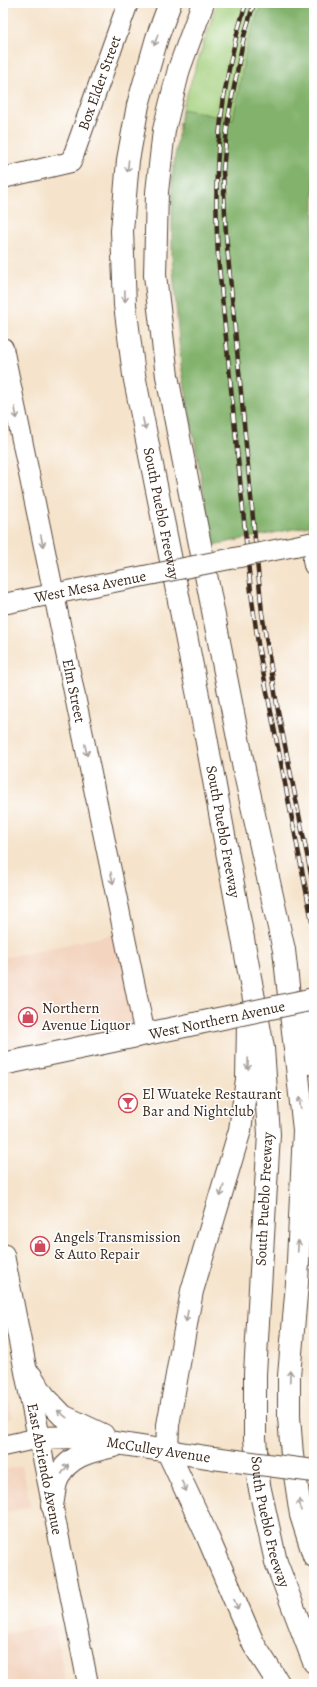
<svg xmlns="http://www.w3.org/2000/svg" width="317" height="1687" viewBox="0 0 317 1687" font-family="Alegreya,serif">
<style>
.built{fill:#f3d4bf}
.green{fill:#a3cf7c;stroke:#6f7c4d}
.forest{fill:#82b26c;stroke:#5e6e45}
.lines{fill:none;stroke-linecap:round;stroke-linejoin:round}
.minor-casing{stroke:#574638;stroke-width:22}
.major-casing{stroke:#574638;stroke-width:24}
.highway-casing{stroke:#574638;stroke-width:24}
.minor{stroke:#fff;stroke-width:20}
.major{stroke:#fff;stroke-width:22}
.highway{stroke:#fff;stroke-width:22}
.rail-casing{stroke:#3b2a1e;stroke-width:4.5}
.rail{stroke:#fff;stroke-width:3;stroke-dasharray:9;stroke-linecap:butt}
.minor-bridge-casing{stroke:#574638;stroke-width:22;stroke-linecap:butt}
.major-bridge-casing{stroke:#574638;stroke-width:24;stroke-linecap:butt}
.minor-bridge{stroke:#fff;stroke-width:20}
.major-bridge{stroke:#fff;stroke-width:22}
.oneway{stroke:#a79f9a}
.labels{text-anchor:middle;stroke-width:3;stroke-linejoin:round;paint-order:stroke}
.street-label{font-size:15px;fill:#3b2a1e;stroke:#fff}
.poi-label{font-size:15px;fill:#3b2a1e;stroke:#fff;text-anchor:start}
</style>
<rect width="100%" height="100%" fill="#fff"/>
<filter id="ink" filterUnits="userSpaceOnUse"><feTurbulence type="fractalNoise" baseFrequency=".025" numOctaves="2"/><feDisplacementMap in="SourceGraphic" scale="8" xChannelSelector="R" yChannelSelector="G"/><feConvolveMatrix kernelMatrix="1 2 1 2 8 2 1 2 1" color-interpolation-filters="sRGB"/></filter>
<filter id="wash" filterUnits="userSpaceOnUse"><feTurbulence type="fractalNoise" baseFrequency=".012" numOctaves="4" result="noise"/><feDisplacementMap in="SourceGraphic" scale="16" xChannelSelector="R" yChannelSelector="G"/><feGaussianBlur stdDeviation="0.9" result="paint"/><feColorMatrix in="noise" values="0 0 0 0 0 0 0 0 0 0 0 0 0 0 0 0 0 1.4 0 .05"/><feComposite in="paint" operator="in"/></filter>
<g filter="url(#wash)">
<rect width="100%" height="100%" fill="#f5e3cb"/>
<path class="built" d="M 124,932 L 142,1022 L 3,1049 L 3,958 Z
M 3,1368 L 13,1418 L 3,1420 Z
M 22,1466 L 31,1507 L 3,1513 L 3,1470 Z
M 54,1624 L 66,1684 L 3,1684 L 3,1634 Z"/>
<path class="green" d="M 217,3 L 262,3 L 248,40 L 233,121 L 182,109 Z"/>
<path class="forest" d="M 262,3 L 314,3 L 314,525 L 213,545 L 181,365 L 172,258 L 172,176 L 182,109 L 233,120 L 248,40 Z"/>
</g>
<g filter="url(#ink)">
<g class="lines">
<defs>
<g id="minor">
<path id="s1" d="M 3,178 L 71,162 L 128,3"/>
<path id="s2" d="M 3,348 L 145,1035"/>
<path d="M 295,546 L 314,542"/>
<path d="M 313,560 L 314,565"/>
<path id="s3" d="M 3,604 L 154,574"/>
<path d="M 3,1446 L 39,1438 L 88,1684"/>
</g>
<g id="major">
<path d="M 3,1064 L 199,1023"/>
<path id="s4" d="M 3,1255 L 39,1438 L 77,1437 L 213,1458"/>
<path d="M 31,1376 L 44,1396 L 63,1416 L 103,1435"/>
<path d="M 52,1505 C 54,1497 54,1487 57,1480 C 66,1456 91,1451 114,1446"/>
</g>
<g id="highway">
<path id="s5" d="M 170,3 L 157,38 L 138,105 L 128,160 L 122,231 L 125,305 L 134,375 L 204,726 L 263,1048 L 269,1134 L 255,1374 L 255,1438 L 259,1485 L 276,1562 L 314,1662"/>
<path d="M 203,3 L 179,69 L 164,130 L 157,192 L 155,275 L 167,376 L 245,774 L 284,950 L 304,1130 L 297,1283 L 289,1376 L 289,1417 L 292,1455 L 301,1515 L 314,1556"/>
<path d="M 300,1007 L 310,1040 L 314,1064"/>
<path d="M 248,1024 L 247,1079 L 240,1130 L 192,1291 L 168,1425 L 167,1450 L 206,1533 L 254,1645 L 279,1684"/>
</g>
</defs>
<use href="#minor" class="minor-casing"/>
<use href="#major" class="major-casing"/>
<use href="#highway" class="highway-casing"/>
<use href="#minor" class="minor"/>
<use href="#major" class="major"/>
<use href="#highway" class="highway"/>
<defs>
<path id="rail" d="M 246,3 C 219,87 213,168 218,256 L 251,592 L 259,651 L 314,931
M 254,3 L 244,36 L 228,118 L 223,171 L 226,235 L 262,613 L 278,711 L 314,889"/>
</defs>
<use href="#rail" class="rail-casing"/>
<use href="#rail" class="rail"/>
<defs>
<path id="minor-bridge" d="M 154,574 L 295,546"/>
<path id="major-bridge" d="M 199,1023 L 314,999
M 213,1458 L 314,1471"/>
</defs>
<use href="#minor-bridge" class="minor-bridge-casing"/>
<use href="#major-bridge" class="major-bridge-casing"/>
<use href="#minor-bridge" class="minor-bridge"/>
<use href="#major-bridge" class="major-bridge"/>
</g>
<defs><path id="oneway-shaft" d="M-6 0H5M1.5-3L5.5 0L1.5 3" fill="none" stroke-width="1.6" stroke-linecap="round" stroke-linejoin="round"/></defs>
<g class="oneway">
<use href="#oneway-shaft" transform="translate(156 40) rotate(108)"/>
<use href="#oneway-shaft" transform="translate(128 166) rotate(96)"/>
<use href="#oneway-shaft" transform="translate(125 296) rotate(88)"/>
<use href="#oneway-shaft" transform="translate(16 413) rotate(79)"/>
<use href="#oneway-shaft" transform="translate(144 424) rotate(79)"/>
<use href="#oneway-shaft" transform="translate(42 541) rotate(79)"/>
<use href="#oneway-shaft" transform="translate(86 750) rotate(78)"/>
<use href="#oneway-shaft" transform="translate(112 878) rotate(78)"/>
<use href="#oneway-shaft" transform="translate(248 1064) rotate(92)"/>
<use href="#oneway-shaft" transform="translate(300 1103) rotate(-96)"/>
<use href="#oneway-shaft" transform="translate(222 1191) rotate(107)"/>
<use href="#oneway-shaft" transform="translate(298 1246) rotate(-87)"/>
<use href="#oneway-shaft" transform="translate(187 1316) rotate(100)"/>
<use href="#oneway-shaft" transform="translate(290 1376) rotate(-88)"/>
<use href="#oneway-shaft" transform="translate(62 1414) rotate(-142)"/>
<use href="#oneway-shaft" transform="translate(65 1469) rotate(-56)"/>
<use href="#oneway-shaft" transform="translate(184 1486) rotate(65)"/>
<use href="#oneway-shaft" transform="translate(300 1505) rotate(-99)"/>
<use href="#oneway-shaft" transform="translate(236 1604) rotate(67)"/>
</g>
</g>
<defs>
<symbol id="shop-ring" viewBox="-11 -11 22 22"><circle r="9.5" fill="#fff" stroke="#d1495b" stroke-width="1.5"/><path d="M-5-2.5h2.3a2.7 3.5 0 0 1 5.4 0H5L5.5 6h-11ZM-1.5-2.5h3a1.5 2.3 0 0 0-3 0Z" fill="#d1495b"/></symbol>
<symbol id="bar-ring" viewBox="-11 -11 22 22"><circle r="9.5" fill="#fff" stroke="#d1495b" stroke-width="1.5"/><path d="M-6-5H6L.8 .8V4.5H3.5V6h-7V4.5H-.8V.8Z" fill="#d1495b"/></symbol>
</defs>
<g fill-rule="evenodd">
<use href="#shop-ring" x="17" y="1006" width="22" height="22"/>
<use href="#bar-ring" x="117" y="1092" width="22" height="22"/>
<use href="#shop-ring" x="29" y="1235" width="22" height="22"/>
</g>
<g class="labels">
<g class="street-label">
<text dy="5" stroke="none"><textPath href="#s1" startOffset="154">Box Elder Street</textPath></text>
<text dy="5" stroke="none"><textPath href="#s5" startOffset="520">South Pueblo Freeway</textPath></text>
<text dy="5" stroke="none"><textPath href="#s3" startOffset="89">West Mesa Avenue</textPath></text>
<text dy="5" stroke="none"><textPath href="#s2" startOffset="350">Elm Street</textPath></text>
<text dy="5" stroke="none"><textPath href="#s5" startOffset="844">South Pueblo Freeway</textPath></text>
<text transform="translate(217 1020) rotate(-12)" y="5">West Northern Avenue</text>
<text transform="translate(264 1199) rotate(-87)" y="5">South Pueblo Freeway</text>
<text dy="5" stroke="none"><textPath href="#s4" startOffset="307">McCulley Avenue</textPath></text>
<text transform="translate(45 1469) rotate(79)" y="5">East Abriendo Avenue</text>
<text dy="5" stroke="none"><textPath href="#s5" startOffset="1540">South Pueblo Freeway</textPath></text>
</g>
<g class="poi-label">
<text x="42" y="1013">Northern<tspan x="42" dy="17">Avenue Liquor</tspan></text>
<text x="142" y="1099">El Wuateke Restaurant<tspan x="142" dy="17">Bar and Nightclub</tspan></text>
<text x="54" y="1242">Angels Transmission<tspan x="54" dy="17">&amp; Auto Repair</tspan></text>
</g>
</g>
<rect width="317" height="1687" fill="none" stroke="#fff" stroke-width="16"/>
</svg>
